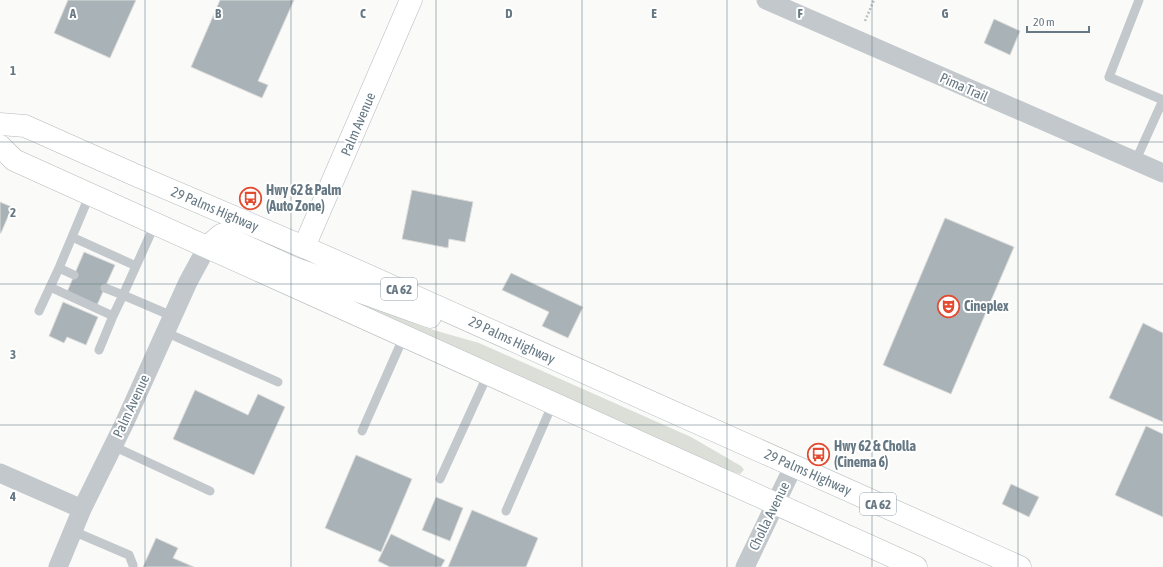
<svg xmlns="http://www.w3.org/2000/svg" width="1163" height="567" viewBox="0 0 1163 567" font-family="'Asap Condensed',sans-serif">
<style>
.green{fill:#dbdfd7}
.building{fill:#a8b2b7;stroke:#dcdcda}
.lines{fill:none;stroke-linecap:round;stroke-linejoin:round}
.secondary-casing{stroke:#b3babf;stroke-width:23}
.primary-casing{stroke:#b5bbbe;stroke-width:23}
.path{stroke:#bbbfc2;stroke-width:2.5;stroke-dasharray:2 2;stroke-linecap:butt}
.lane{stroke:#c3c8cc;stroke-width:9}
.street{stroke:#c3c8cc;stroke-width:19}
.secondary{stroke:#fff;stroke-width:22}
.primary{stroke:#fff;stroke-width:22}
.grid{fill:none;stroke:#657883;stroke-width:1;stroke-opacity:0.55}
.labels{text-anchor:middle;stroke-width:4;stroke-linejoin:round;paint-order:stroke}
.shield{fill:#fff;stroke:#93a0a8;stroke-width:1}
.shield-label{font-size:13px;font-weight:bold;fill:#657883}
.street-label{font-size:14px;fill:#657883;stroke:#fff}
.poi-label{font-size:14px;font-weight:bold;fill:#657883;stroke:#fff;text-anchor:start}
.grid-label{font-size:13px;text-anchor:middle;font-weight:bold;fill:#657883;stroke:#fff;stroke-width:4;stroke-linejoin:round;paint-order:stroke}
</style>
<rect width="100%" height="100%" fill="#fafaf8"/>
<path class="green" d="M 255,260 L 423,327 L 479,343 L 691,437 L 741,466 L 744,470 L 740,474 L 733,472 Z"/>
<path class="building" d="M 68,0 L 136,0 L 110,58 L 54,33 Z
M 220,0 L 294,0 L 258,81 L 268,85 L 262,98 L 191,67 Z
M 994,19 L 1020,31 L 1010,55 L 984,43 Z
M 412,190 L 473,202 L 465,242 L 449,239 L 448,248 L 402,239 Z
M 0,202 L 12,207 L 1,233 L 0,233 Z
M 945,218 L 1014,247 L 951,394 L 883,365 Z
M 84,252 L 115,265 L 97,305 L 67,292 Z
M 511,273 L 583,307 L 568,338 L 542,326 L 549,312 L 502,290 Z
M 63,302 L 98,317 L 86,345 L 67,337 L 64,343 L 49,336 Z
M 1143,323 L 1163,333 L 1163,422 L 1109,398 Z
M 195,390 L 248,415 L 258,394 L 285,407 L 254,475 L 173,439 Z
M 1146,426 L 1163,434 L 1163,517 L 1115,495 Z
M 356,455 L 412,479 L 381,552 L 325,528 Z
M 1011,484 L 1039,497 L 1029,517 L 1002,504 Z
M 436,497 L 463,508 L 450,541 L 422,530 Z
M 472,510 L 538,538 L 526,567 L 448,567 Z
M 391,534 L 445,560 L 441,567 L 390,567 L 378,561 Z
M 156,538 L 178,548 L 173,558 L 194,567 L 143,567 Z"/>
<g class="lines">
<defs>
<path id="secondary" d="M 304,247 L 411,0"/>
<path id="primary" d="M 0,124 L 25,126 L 133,174 L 304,247 L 1020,567
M 0,146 L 14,160 L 916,567
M 207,247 L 221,235 L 291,267 L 430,317"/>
</defs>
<use href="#secondary" class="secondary-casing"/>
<use href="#primary" class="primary-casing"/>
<path class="path" d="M 865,21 L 874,0"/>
<path class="lane" d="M 1135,162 L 1163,100 L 1109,77 L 1139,0
M 155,224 L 123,295 L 172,316
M 72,237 L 136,266
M 74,275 L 59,268 L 90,194
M 50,287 L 113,316 L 123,295 L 105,288
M 39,311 L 59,268
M 165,332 L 278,382
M 99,350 L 113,316
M 362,431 L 404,336
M 113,446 L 210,491
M 440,479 L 488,374
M 506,511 L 553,403
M 73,531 L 129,555 L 133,565 L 133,567"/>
<path class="street" d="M 766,0 L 1163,173
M 0,473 L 82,509
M 58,567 L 82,509 L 124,424 L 188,282 L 207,247
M 745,567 L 794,465"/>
<use href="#secondary" class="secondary"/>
<use href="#primary" class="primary"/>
</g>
<path class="grid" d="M 145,0 L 145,567M 291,0 L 291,567M 436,0 L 436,567M 582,0 L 582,567M 727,0 L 727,567M 872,0 L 872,567M 1018,0 L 1018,567M 0,142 L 1163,142M 0,284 L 1163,284M 0,425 L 1163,425"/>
<defs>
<symbol id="bus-ring" viewBox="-11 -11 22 22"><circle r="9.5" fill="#fff" stroke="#e24b30" stroke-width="1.5"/><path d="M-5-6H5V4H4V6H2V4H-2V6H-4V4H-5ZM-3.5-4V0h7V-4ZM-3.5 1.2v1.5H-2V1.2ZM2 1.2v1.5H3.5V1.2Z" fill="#e24b30"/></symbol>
<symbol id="theatre-ring" viewBox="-11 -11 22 22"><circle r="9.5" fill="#fff" stroke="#e24b30" stroke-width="1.5"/><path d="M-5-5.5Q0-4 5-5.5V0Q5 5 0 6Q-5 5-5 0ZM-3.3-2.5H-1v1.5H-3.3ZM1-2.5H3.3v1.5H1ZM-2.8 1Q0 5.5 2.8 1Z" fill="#e24b30"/></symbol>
</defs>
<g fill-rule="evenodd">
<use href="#bus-ring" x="238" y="186" width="25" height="25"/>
<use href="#theatre-ring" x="936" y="294" width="25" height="25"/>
<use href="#bus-ring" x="806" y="442" width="25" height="25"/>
</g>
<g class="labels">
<g class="shield">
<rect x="381" y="278" width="36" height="22" rx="3"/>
<rect x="860" y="493" width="36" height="22" rx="3"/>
</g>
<g class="shield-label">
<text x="399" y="294">CA 62</text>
<text x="878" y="509">CA 62</text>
</g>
<g class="street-label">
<text transform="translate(964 87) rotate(24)" y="5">Pima Trail</text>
<text transform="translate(358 124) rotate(-67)" y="5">Palm Avenue</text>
<text transform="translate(215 209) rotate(23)" y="5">29 Palms Highway</text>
<text transform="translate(512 340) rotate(25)" y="5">29 Palms Highway</text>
<text transform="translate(131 406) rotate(-65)" y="5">Palm Avenue</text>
<text transform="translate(808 472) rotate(24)" y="5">29 Palms Highway</text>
<text transform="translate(769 516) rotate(-64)" y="5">Cholla Avenue</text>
</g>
<g class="poi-label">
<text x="266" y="195">Hwy 62 &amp; Palm<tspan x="266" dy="16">(Auto Zone)</tspan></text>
<text x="964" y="311">Cineplex</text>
<text x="834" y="451">Hwy 62 &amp; Cholla<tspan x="834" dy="16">(Cinema 6)</tspan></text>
</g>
</g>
<g class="grid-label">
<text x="73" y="18">A</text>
<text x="218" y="18">B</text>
<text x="363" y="18">C</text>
<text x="509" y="18">D</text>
<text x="654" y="18">E</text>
<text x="800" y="18">F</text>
<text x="945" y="18">G</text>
<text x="13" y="75">1</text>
<text x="13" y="217">2</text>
<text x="13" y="359">3</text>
<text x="13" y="501">4</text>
</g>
<path d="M1027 26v6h62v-6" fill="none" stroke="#657883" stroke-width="2"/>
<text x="1033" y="26" font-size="12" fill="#657883" stroke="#ffffff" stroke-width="3" paint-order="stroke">20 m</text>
</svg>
